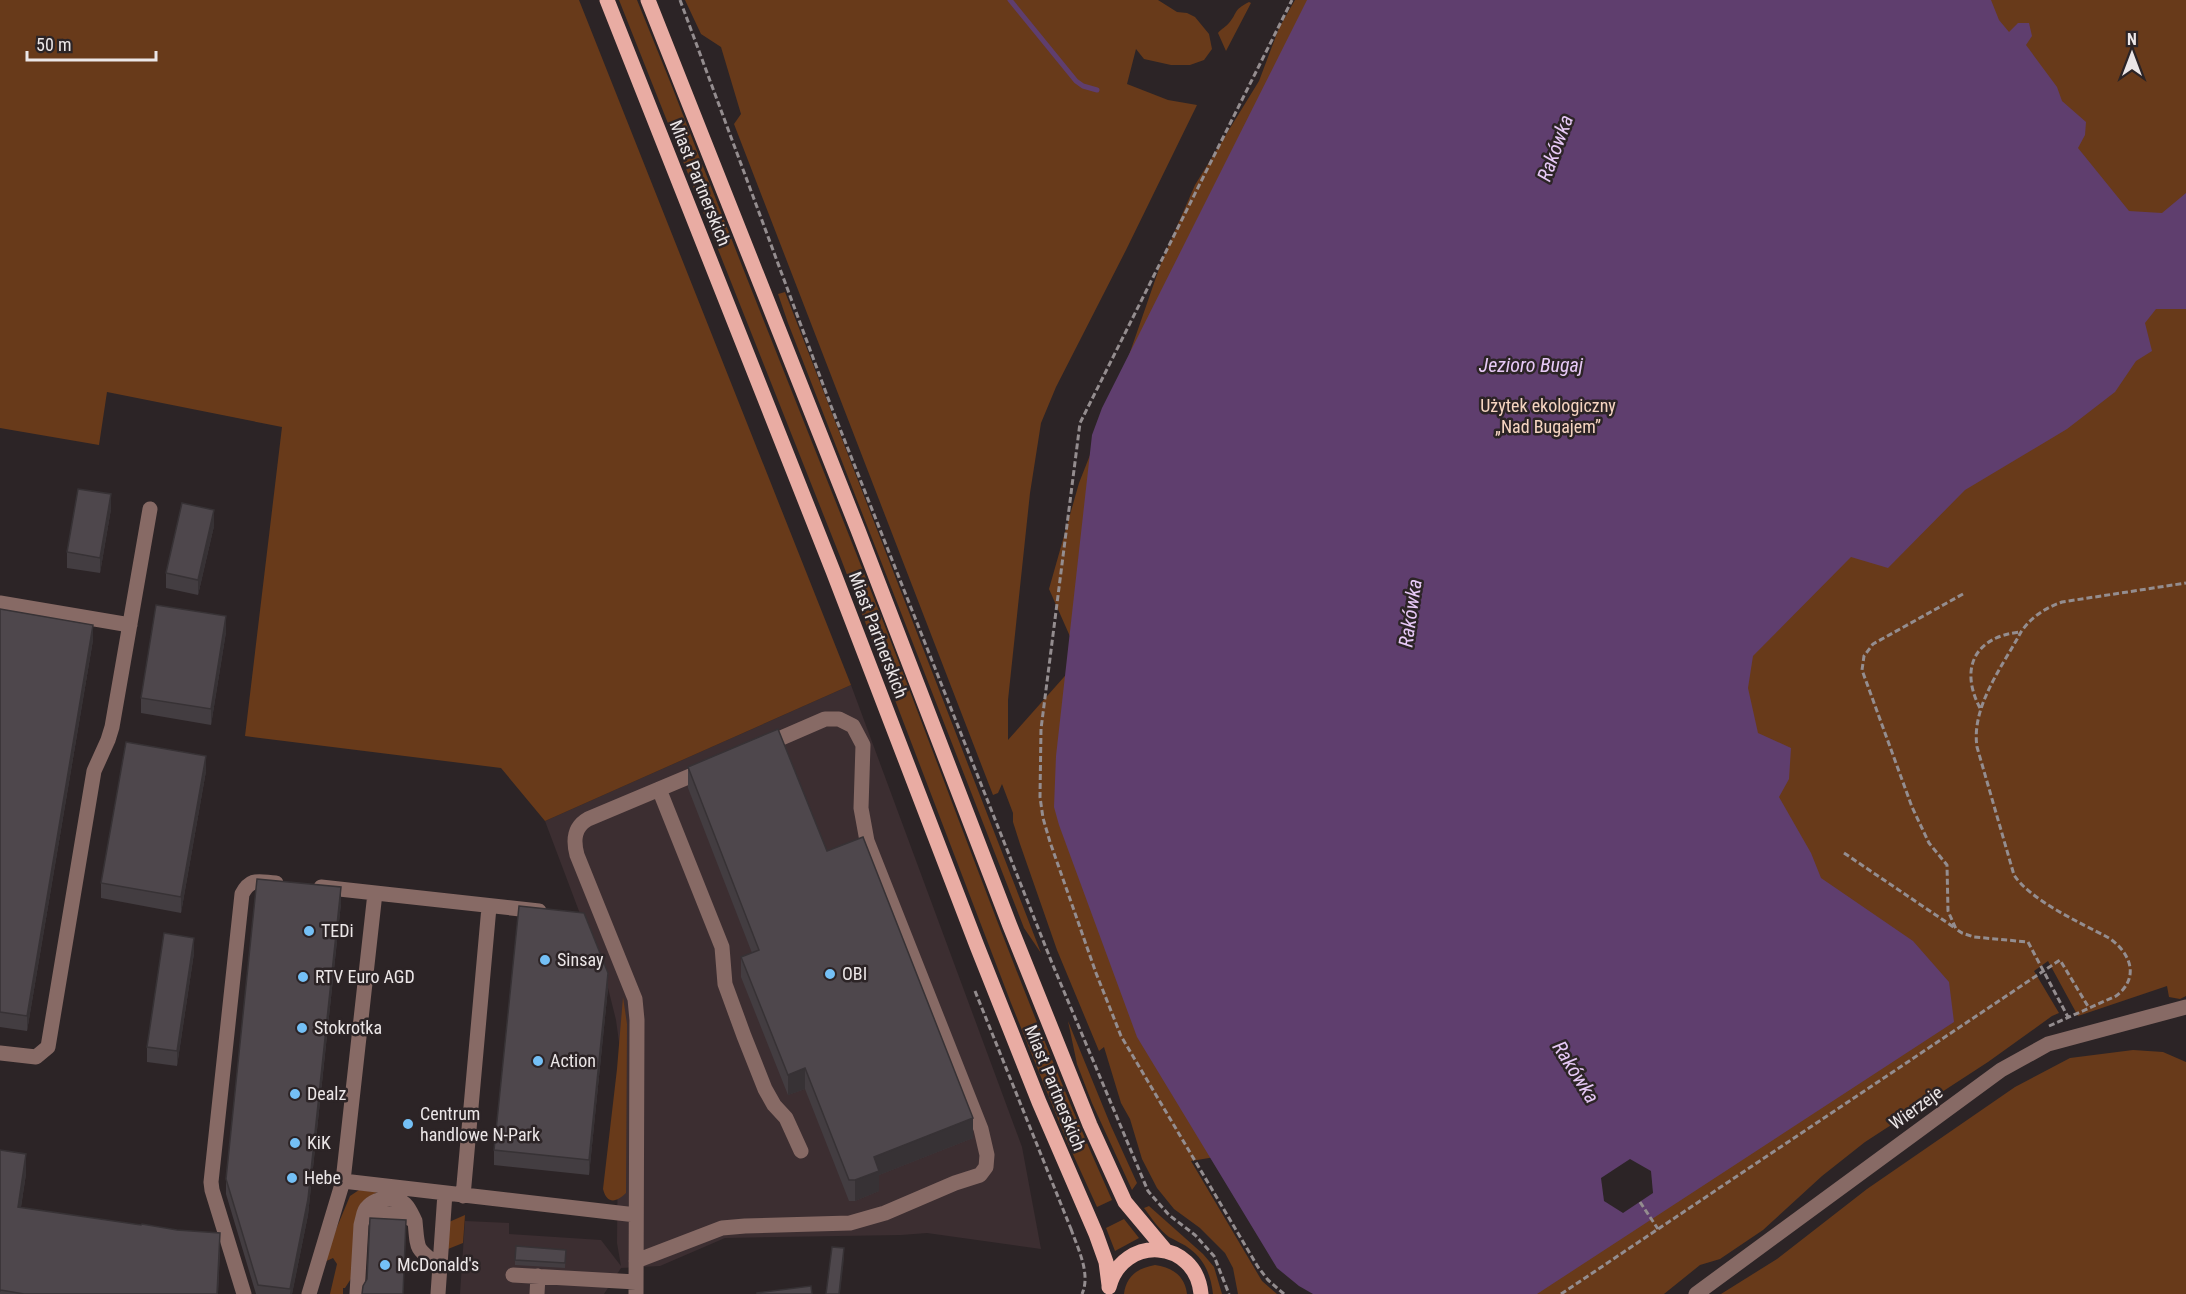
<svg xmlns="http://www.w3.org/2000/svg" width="2186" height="1294" viewBox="0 0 2186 1294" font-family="'Roboto Condensed',sans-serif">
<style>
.built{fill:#3c2e31}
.green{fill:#683a1a}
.water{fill:#5f3e6e}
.pier{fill:#2c2426}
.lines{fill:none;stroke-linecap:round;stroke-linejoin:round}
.stream{stroke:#5f3e6e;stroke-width:5}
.path{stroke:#948d8f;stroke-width:3;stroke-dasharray:6 3;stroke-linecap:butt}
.minor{stroke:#876a65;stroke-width:15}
.major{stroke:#e9aca3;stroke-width:15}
.wall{fill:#433d41}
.shaded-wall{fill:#373235}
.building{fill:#4e474c;stroke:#373235;stroke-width:1.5}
.poi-dot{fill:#74c0f6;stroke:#2c2426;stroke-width:2}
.labels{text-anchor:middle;stroke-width:5;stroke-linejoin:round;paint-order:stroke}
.street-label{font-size:18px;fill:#ebe6e7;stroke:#2c2426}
.park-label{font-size:18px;fill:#f6d5c1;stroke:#2c2426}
.poi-label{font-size:18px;fill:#ebe6e7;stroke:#2c2426;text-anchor:start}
.water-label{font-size:20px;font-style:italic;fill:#e7c9f6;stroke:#2c2426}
</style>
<rect width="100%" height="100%" fill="#2c2426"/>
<path class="built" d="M 851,685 L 1022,1147 L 1041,1249 L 927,1233 L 901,1235 L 725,1238 L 660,1266 L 621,1268 L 604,1294 L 460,1294 L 465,1221 L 509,1223 L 509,1234 L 601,1240 L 621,1266 L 617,1243 L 619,1042 L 616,1020 L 608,988 L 545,821 Z"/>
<path class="green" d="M 0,0 L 579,0 L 851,685 L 545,821 L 501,768 L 245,736 L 282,427 L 107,392 L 99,445 L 0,428 Z
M 619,0 L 637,0 L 671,84 C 742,268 816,451 888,634 C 961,823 1029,1015 1112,1200 L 1097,1207 L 1066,1139 L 1011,1003 L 841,559 Z
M 685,0 L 1158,0 L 1177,12 L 1187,13 L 1195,17 L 1209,34 L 1212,49 L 1204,60 L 1190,65 L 1171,65 L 1144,59 L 1136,49 L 1127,84 L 1168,100 L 1197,105 L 1126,250 L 1056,387 L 1041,423 L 1030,493 L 1008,700 L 1008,740 L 1080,659 L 1049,589 L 1079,483 L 1127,361 L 1161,263 L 1195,185 L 1259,81 L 1279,28 L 1295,0 L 2186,0 L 2186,996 L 2180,999 L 2169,997 L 2167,986 L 2078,1016 L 2048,961 L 2034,971 L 2059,1013 L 2052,1016 L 1988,1062 L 1865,1142 L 1822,1176 L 1763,1230 L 1720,1259 L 1700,1265 L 1664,1294 L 1333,1294 L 1263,1149 L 1191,1161 L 1262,1281 L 1277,1294 L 1238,1294 L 1233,1268 L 1225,1253 L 1200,1228 L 1174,1209 L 1157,1188 L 1142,1159 L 1130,1119 L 1121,1103 L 1104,1047 L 1099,1051 L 1057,950 L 1020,844 L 1013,822 L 1013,813 L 1002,784 L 998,793 L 993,795 L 734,124 L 741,114 L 721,47 L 701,34 Z
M 1249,2 L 1251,3 L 1226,51 L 1218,33 C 1222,28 1226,27 1229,23 C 1239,11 1232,11 1249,2 Z
M 785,292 L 1041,953 L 1024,928 L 788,323 L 778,294 Z
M 623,997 L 627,1024 L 626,1193 C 617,1202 607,1205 603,1189 L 617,1069 Z
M 1068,1021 L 1111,1126 L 1137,1183 L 1132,1190 L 1092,1103 L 1077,1064 Z
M 2133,1050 L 2163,1052 L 2186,1062 L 2186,1294 L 1721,1294 L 1777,1259 L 1867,1189 L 2015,1087 L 2070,1058 Z
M 359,1190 L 377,1192 L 371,1196 L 354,1274 L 345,1288 L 343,1288 L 343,1294 L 330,1294 L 337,1264 L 333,1258 L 322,1263 L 324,1258 L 350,1196 Z
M 1149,1206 L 1203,1254 L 1214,1267 L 1222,1294 L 1213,1294 C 1211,1276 1205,1260 1190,1249 C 1184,1244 1176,1241 1169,1237 C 1159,1229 1152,1219 1144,1208 Z
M 465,1215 L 463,1243 L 448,1249 L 449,1222 Z
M 1124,1219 L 1139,1238 L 1115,1251 L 1106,1228 Z
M 1155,1265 C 1172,1267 1185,1276 1187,1294 L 1124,1294 C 1126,1276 1138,1268 1155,1265 Z"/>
<path class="water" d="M 1307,0 L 1991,0 L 1999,20 L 2009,32 L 2018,23 L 2029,23 L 2032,36 L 2026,45 L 2057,87 L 2062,101 L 2086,122 L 2085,135 L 2078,148 L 2129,211 L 2162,213 L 2186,193 L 2186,309 L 2156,309 L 2145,323 L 2152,351 L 2136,361 L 2115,392 L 2067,429 L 1965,490 L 1888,568 L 1851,557 L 1753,656 L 1748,688 L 1758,733 L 1791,748 L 1789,779 L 1779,797 L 1811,853 L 1821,878 L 1913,941 L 1949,982 L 1954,1022 L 1537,1294 L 1313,1294 L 1299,1286 L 1277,1268 L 1137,1037 L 1059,825 L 1054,807 L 1056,756 L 1092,435 L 1102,408 Z"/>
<path class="pier" d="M 1630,1159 L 1651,1171 L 1653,1193 L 1623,1213 L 1604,1201 L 1601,1178 Z"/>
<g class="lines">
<path class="stream" d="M 1010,0 L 1076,81 L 1083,86 L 1097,90"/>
<path class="path" d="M 680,0 L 831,406 L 1052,963 L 1148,1191 L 1169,1215 L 1195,1235 L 1214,1256 L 1229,1294
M 1963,594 L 1873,644 L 1864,656 L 1862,670 L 1912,807 L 1929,843 L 1947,865 L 1948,911 L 1956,929 L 1962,933 L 1974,937 L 2028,942 L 2068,1017
M 1980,708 C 1959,668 1975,636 2021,632
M 1844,853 L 1955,928
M 975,991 L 1071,1229
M 2049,1026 L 2116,996 C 2140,978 2131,953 2109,938 C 2081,923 2031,901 2014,875 L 1977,747 C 1971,707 2002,667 2021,632 C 2031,617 2045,608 2062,602 L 2186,583
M 1640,1202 L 1658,1229
M 1071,1229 C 1078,1249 1091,1274 1082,1294
M 1284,1294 L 1268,1280 L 1258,1267 L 1121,1036 L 1096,973 L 1050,842 L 1043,818 L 1040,797 L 1041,729 L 1080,423 L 1292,0
M 1561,1294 L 2060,960 L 2089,1008"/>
<path class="minor" d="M 0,603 L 130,625
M 659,789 L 722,947 L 725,984 L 744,1036 L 765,1089 L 774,1105 L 786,1118 L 801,1151
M 321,887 L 539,911
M 0,1053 L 36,1057 L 48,1047 L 94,771 L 108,740 L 112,727 L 150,509
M 343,1181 L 636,1215
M 463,1196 L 489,907
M 364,1213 C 369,1198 394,1194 405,1204 C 410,1209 412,1215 415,1221
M 636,1261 L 722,1228 L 745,1226 L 850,1223 L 885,1213 L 955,1183 L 980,1175 L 986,1167 L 987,1155 L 981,1129 L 867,841 L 861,808 L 863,745 L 853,726 L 839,719 L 825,719 L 765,745
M 513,1275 L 636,1282
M 244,1294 L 212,1190 L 211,1182 L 242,894 C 251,877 259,882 276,883
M 309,1294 L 343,1181 L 375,893
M 357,1294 L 361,1225 L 364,1213 L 401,1214 L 415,1221 C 418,1252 415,1247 440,1267
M 438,1294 L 445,1193
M 537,1294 L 538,1276
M 636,1294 L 637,1020 L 635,999 L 577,855 C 573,840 574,827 588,819 L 707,769
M 1696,1294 L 2001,1070 L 2048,1044 L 2186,1007"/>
<path class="major" d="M 607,0 L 833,571 L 977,946 L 1039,1102 L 1096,1234 L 1106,1262 L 1109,1285
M 648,0 L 858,530 L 1010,926 L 1090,1125 L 1125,1202 L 1166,1251
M 1109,1287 C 1123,1234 1196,1239 1201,1294"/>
</g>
<path class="wall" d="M 111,509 L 100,573 L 67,568 L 67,552 Z
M 214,526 L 198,595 L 166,588 L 166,573 Z
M 0,609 L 93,640 L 27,1031 L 0,1027 Z
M 226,632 L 211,725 L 141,713 L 141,698 Z
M 688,767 L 827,851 L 973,1138 L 879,1175 L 879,1191 L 855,1201 L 849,1201 L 805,1089 L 788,1095 L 741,977 L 741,957 L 752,953 L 688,788 Z
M 206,771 L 181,913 L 101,898 L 101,883 Z
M 341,903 L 308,1215 L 292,1294 L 256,1294 L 226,1194 L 226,1179 Z
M 194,953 L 177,1066 L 147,1062 L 147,1047 Z
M 608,988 L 589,1175 L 494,1165 L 494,1150 Z
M 0,1150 L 26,1174 L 21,1207 L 220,1252 L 218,1294 L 0,1294 Z
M 566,1250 L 565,1268 L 515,1265 L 515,1260 Z"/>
<path class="shaded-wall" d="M 111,494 L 111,509 L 100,573 L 100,558 Z
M 214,510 L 214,526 L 198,595 L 198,580 Z
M 226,616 L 226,632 L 211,725 L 211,709 Z
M 93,625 L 93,640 L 27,1031 L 27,1016 Z
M 206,756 L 206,771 L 181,913 L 181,897 Z
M 341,887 L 341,903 L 308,1215 L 292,1294 L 290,1294 Z
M 194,938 L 194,953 L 177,1066 L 177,1051 Z
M 608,973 L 608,988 L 589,1175 L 589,1160 Z
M 805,1068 L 805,1089 L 788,1095 L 788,1075 Z
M 973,1118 L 973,1138 L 879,1175 L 879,1191 L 855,1201 L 855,1180 L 874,1157 Z
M 26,1154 L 26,1174 L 18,1226 L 18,1207 Z
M 406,1220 L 406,1235 L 403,1294 Z
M 220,1233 L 218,1294 L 217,1294 Z
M 844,1248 L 844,1259 L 840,1294 L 839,1294 Z"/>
<path class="building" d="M 78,489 L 111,494 L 100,558 L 67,552 Z
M 182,503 L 214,510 L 198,580 L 166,573 Z
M 156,605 L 226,616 L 211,709 L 141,698 Z
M 0,609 L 93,625 L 27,1016 L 0,1012 Z
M 778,729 L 827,851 L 863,837 L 973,1118 L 874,1157 L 879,1171 L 855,1180 L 849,1180 L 805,1068 L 788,1075 L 741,957 L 759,950 L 688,767 Z
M 126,742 L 206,756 L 181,897 L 101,883 Z
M 257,879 L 341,887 L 308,1199 L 290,1289 L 258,1285 L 226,1179 Z
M 519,906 L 584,913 L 608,973 L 589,1160 L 494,1150 Z
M 164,933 L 194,938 L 177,1051 L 147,1047 Z
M 0,1150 L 26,1154 L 18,1207 L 141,1225 L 142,1224 L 177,1230 L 220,1233 L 217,1294 L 24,1294 L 1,1290 L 0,1291 Z
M 370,1218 L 406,1220 L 403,1294 L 362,1294 L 363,1286 L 367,1279 Z
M 516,1246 L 566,1250 L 565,1263 L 515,1260 Z
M 832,1247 L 844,1248 L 839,1294 L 826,1294 Z
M 811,1286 L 812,1294 L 757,1294 L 757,1293 Z"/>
<g class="poi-dot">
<circle cx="309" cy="931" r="6"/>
<circle cx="545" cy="960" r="6"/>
<circle cx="830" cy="974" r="6"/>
<circle cx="303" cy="977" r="6"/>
<circle cx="302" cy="1028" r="6"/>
<circle cx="538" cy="1061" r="6"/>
<circle cx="295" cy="1094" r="6"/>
<circle cx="408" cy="1124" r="6"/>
<circle cx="295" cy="1143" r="6"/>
<circle cx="292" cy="1178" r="6"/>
<circle cx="385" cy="1265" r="6"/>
</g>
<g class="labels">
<g class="street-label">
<text transform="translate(700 183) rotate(68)" y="6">Miast Partnerskich</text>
<text transform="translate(878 635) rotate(69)" y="6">Miast Partnerskich</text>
<text transform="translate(1055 1088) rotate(68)" y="6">Miast Partnerskich</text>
<text transform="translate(1916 1108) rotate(-36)" y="6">Wierzeje</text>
</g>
<g class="park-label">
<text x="1548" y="412">Użytek ekologiczny<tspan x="1548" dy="21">„Nad Bugajem”</tspan></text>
</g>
<g class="poi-label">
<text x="321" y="937">TEDi</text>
<text x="557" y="966">Sinsay</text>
<text x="842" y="980">OBI</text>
<text x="315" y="983">RTV Euro AGD</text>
<text x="314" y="1034">Stokrotka</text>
<text x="550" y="1067">Action</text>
<text x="307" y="1100">Dealz</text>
<text x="420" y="1120">Centrum<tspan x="420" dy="21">handlowe N-Park</tspan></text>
<text x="307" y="1149">KiK</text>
<text x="304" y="1184">Hebe</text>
<text x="397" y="1271">McDonald's</text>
</g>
<g class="water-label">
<text transform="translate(1555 148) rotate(-70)" y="7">Rakówka</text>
<text x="1531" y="372">Jezioro Bugaj</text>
<text transform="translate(1410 613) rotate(-82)" y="7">Rakówka</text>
<text transform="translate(1576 1072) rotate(58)" y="7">Rakówka</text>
</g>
</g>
<g transform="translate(2132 54)" stroke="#2c2426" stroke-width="4.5" paint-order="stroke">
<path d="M0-4.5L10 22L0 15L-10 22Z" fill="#ebe6e7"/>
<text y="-9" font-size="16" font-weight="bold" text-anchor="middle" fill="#ebe6e7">N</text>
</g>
<path d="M27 51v9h129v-9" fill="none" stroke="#ebe6e7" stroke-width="3"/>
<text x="36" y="51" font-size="18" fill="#ebe6e7" stroke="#2c2426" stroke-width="4.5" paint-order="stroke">50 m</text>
</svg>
